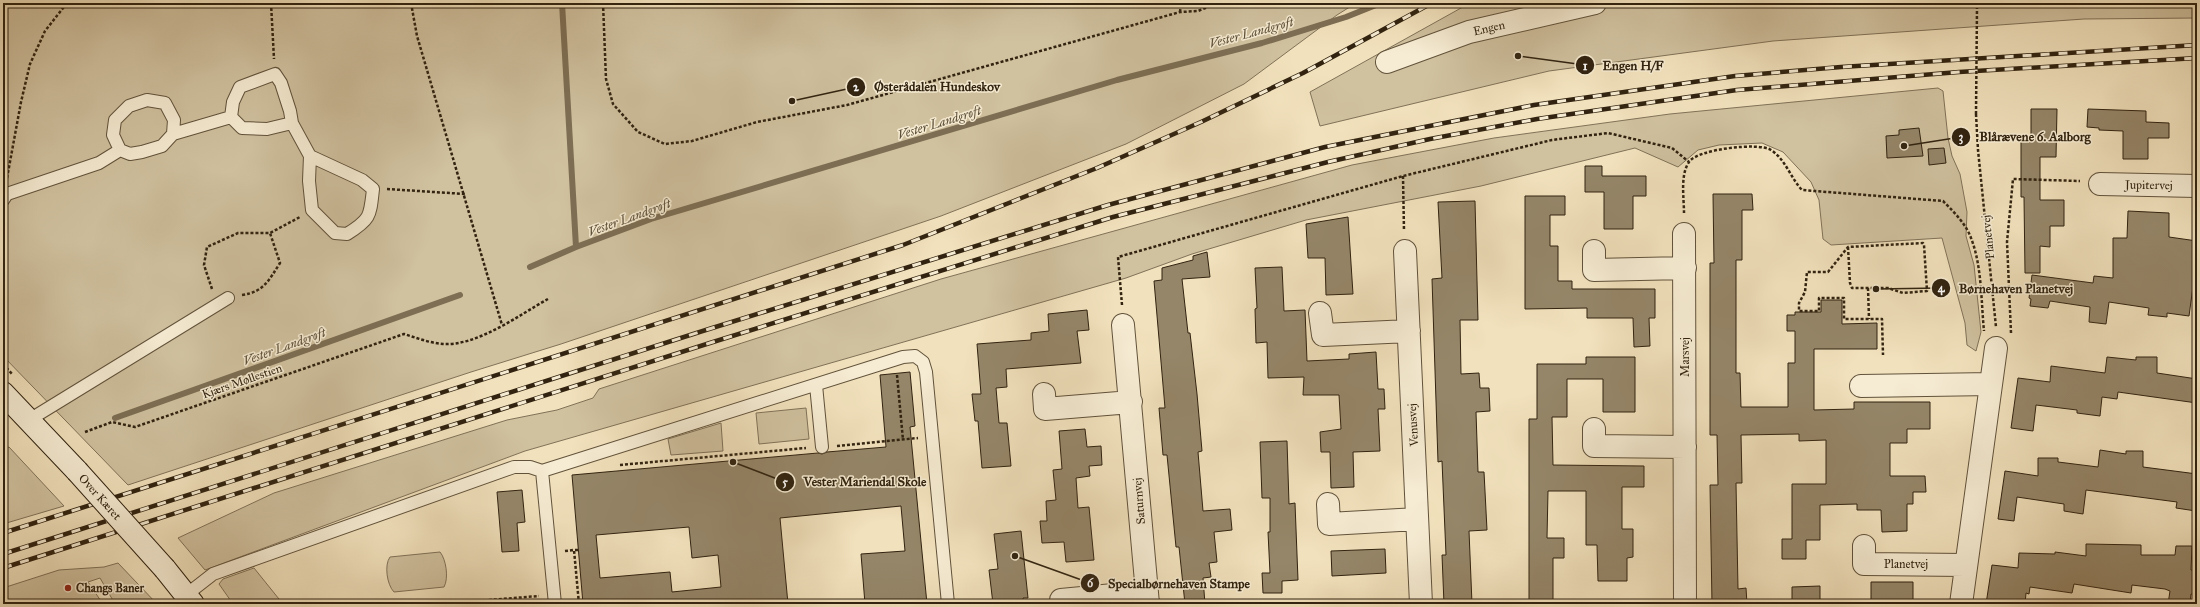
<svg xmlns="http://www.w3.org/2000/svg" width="2200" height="607" viewBox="0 0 2200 607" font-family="'IM FELL Great Primer',serif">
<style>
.green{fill:#d0c19f;stroke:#807258}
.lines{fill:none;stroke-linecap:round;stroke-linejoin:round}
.stream{stroke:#7d6e54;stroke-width:6}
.building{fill:#958669;stroke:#312310;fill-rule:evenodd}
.lane-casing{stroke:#61523b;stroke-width:14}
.street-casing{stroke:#61523b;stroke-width:24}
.secondary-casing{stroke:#312310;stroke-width:24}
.path{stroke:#312310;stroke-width:2.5;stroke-dasharray:3 2;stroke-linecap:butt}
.lane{stroke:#f6ecd3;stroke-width:12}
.street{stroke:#f6ecd3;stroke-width:22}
.secondary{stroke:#f6ecd3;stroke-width:22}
.rail-casing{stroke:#312310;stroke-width:4.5}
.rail{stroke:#f6ecd3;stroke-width:3;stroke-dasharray:9;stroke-linecap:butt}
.secondary-bridge-casing{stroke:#312310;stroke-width:24;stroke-linecap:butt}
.path-bridge{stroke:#312310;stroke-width:2.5;stroke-dasharray:3 2;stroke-linecap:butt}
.secondary-bridge{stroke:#f6ecd3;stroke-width:22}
.poi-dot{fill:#8f2418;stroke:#f6ecd3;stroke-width:1.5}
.labels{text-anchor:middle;stroke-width:3;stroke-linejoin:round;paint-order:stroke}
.street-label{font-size:12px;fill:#312310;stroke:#f6ecd3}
.poi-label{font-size:12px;font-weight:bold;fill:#312310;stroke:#f6ecd3;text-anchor:start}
.water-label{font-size:13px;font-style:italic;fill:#5d4f38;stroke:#f6ecd3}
.leader{fill:none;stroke:#312310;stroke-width:1.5}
.callout-dot{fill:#312310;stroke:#f6ecd3;stroke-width:1.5}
.mark-label{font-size:12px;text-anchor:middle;font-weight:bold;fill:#fff}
.callout-label{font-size:13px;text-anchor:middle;font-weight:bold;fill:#312310;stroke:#f6ecd3;stroke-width:3;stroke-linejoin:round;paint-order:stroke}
</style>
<rect width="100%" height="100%" fill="#f1e1bc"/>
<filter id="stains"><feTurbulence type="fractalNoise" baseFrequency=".005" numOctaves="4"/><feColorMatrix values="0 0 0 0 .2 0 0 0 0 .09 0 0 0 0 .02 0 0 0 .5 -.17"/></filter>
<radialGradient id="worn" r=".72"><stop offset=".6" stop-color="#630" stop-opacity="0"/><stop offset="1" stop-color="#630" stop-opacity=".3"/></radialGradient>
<path class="green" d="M 3,3 L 1356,3 L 1337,15 L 1244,84 L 1126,144 L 941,216 L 561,344 L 471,372 L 128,485 L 3,356 Z
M 1470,3 L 2197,3 L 2197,18 L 2084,19 L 1773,41 L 1549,71 L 1320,126 L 1310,92 Z
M 1938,88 L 1943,91 L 1948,138 L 1952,156 L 1960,174 L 1967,212 L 1966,236 L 1974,265 L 1981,332 L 1976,351 L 1967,345 L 1965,323 L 1942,238 L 1831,245 L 1823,239 L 1819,200 L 1811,182 L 1783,152 L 1762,143 L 1719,145 L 1698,150 L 1678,167 L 1635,148 L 1481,186 L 1306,220 L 1192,254 L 1126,278 L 525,451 L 205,570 L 178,538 L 274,493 L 507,420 L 557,410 L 593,398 L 599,389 L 941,279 L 1352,165 L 1494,138 L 1670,114 Z
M 806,408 L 809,439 L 759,444 L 756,413 Z
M 721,423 L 723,451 L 671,455 L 668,439 Z
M 9,447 L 64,506 L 3,524 L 3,449 Z
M 440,552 C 446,559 449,578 444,587 L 394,592 C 387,585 384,565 390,557 Z
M 118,563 L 157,604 L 115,604 L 100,578 L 88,582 L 103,604 L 3,604 L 3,588 L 59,570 L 104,567 Z
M 254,568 L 283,604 L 233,604 L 219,584 L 223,579 Z"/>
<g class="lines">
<path class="stream" d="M 562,3 L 576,247
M 530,267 L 576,247 L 651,219 L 1117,80 L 1262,43 L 1346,17 L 1381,3
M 115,418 L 460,295"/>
</g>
<path class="building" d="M 2031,109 L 2057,109 L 2056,157 L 2040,157 L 2040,200 L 2064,200 L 2064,226 L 2050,226 L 2050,247 L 2040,246 L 2040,273 L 2025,273 L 2024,197 L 2021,197 L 2021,139 L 2031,139 Z
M 2088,109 L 2146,111 L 2146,122 L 2169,123 L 2169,138 L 2148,138 L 2148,159 L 2123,159 L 2123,131 L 2099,130 L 2099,128 L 2087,127 Z
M 1919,128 L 1923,156 L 1887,158 L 1886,136 L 1899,135 L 1899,130 Z
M 1944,148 L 1946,163 L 1929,165 L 1928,149 Z
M 1585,166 L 1602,166 L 1602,176 L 1646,176 L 1646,196 L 1633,196 L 1633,229 L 1604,229 L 1604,192 L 1585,192 Z
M 1713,194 L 1752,194 L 1753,210 L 1742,210 L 1742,260 L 1736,260 L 1736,373 L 1740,373 L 1741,407 L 1788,407 L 1788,363 L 1795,363 L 1795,331 L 1787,331 L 1787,315 L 1795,315 L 1795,312 L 1821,312 L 1821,300 L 1842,300 L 1842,324 L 1877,323 L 1877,349 L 1814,349 L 1814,410 L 1854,409 L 1854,402 L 1930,402 L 1930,429 L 1907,429 L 1907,443 L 1890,443 L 1890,476 L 1925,476 L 1926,492 L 1913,492 L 1913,504 L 1907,504 L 1907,531 L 1882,532 L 1881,510 L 1857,510 L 1857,504 L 1820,505 L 1820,540 L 1806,540 L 1806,559 L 1782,559 L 1782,539 L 1792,539 L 1792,484 L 1826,484 L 1826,440 L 1799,441 L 1799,434 L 1741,435 L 1742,483 L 1736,483 L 1738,589 L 1746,588 L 1747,604 L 1712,604 L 1710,485 L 1718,485 L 1717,435 L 1710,435 L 1710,263 L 1714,263 Z
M 1525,196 L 1565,196 L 1565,215 L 1550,215 L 1550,246 L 1558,246 L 1558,281 L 1572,281 L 1572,289 L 1655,289 L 1655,318 L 1649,318 L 1650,346 L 1634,347 L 1633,318 L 1587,318 L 1587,308 L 1525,309 Z
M 1475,201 L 1478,320 L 1460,320 L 1461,374 L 1479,373 L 1480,388 L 1489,388 L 1490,411 L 1476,412 L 1478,472 L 1484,472 L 1487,530 L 1469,531 L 1472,604 L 1444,604 L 1442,555 L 1446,555 L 1442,461 L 1438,462 L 1432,279 L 1442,278 L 1438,202 Z
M 2128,211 L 2169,213 L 2169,237 L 2197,241 L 2197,257 L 2189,316 L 2167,313 L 2167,317 L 2148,315 L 2149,308 L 2109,302 L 2106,324 L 2089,322 L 2090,307 L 2050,301 L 2048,308 L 2030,306 L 2031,299 L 2029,298 L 2032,275 L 2093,283 L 2094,276 L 2113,278 L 2113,238 L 2127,238 Z
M 1348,217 L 1353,294 L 1326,295 L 1325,258 L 1308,258 L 1306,224 Z
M 1207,252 L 1210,277 L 1182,279 L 1188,333 L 1190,333 L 1197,394 L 1202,451 L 1198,452 L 1203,511 L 1230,509 L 1232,530 L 1214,532 L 1217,562 L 1209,563 L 1211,577 L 1203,578 L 1205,604 L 1185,604 L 1179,547 L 1176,547 L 1167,455 L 1163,455 L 1159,408 L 1165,408 L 1154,281 L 1162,280 L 1162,268 L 1193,260 L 1193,256 Z
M 1282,267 L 1284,311 L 1305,310 L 1307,361 L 1349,359 L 1349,354 L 1376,352 L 1378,389 L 1384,389 L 1385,409 L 1378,409 L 1380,451 L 1353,452 L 1354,487 L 1331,488 L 1330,452 L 1321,452 L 1320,432 L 1341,429 L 1339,395 L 1303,395 L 1304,377 L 1268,378 L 1267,342 L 1256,343 L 1255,309 L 1257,308 L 1255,268 Z
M 1087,310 L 1089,330 L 1077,331 L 1081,363 L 1006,369 L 1007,387 L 996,388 L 999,423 L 1007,423 L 1011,466 L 982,468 L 978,421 L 975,421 L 972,394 L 981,394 L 977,344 L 1031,340 L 1031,333 L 1049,331 L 1048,314 Z
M 1586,357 L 1635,357 L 1635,412 L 1603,412 L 1603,379 L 1567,379 L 1567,417 L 1552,417 L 1553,465 L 1644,466 L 1644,487 L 1622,487 L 1622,529 L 1633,529 L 1633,557 L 1627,558 L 1627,581 L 1598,581 L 1597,545 L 1586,545 L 1586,491 L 1548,491 L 1547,538 L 1564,538 L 1564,558 L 1553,558 L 1553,604 L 1529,604 L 1529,419 L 1537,419 L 1537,364 L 1586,364 Z
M 2107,357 L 2136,360 L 2136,357 L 2157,357 L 2157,373 L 2197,379 L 2197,403 L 2118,392 L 2117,399 L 2102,397 L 2100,416 L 2077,413 L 2077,410 L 2036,405 L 2033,431 L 2011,428 L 2018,378 L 2050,382 L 2051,366 L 2105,373 Z
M 910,372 L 915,426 L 910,427 L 927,604 L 865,604 L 861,554 L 905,551 L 901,506 L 780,518 L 788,604 L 583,604 L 572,475 L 818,453 L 822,454 L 827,452 L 886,447 L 880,375 ZM 689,527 L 692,558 L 718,555 L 721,587 L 672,592 L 670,572 L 600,578 L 596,535 Z
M 1085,429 L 1087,447 L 1101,446 L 1102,465 L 1089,466 L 1090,476 L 1076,478 L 1078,508 L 1089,507 L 1094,560 L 1066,562 L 1064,542 L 1042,543 L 1040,521 L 1047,521 L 1046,501 L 1056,500 L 1053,470 L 1062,469 L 1059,431 Z
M 1287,441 L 1289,504 L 1295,503 L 1298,580 L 1282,581 L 1282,593 L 1263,593 L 1262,573 L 1270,573 L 1268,532 L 1270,532 L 1270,498 L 1262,498 L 1260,442 Z
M 2100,450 L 2126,454 L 2126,451 L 2143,451 L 2143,467 L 2197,474 L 2196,511 L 2176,508 L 2177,502 L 2086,490 L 2083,514 L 2064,511 L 2064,504 L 2017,497 L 2014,521 L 1998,519 L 2005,471 L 2038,476 L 2038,458 L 2058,458 L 2058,462 L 2098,467 Z
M 522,490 L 525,522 L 517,523 L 519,551 L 502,552 L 497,492 Z
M 1021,531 L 1028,598 L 1023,598 L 1024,604 L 993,604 L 989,570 L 998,569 L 994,534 Z
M 2086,544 L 2141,545 L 2141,555 L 2175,555 L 2176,546 L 2192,546 L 2191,570 L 2197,571 L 2197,595 L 2191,594 L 2190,604 L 2168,604 L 2170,591 L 2165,589 L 2132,585 L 2131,593 L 2074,584 L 2072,593 L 2030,587 L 2029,594 L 2026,593 L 2025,604 L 2008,602 L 2007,604 L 1986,604 L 1992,565 L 2018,568 L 2019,553 L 2055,554 L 2055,552 L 2086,556 Z
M 1385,549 L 1386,573 L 1332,576 L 1331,551 Z
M 1871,582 L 1913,582 L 1913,604 L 1871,604 Z
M 1820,586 L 1820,604 L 1792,604 L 1792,587 Z"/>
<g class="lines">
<defs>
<path id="lane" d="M 231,117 L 242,128 L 267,129 L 292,123
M 173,134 L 174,120 L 165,103 L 147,100 L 129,106 L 115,120 L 113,135 L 120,150 L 130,154 L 142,152 L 162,146 L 173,134 L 231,117 L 233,102 L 240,87 L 275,74 L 281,83 L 290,111 L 292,123 L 310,156 L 362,180 L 373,189 C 370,216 371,219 347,234 L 335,233 L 312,210 L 309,181 L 310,156
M 3,200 L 7,194 L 99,163 L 120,150
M 816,385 L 822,447
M 29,420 L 228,298
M 186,595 L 213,574 L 514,467 L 530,467 L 542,471
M 555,604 L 542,471 L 903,357 L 915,356 L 923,362 L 926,372 L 948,604"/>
<path id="street" d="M 1387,62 L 1469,32 L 1595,3
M 2100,184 L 2197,186
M 1684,234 L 1685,604
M 1405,251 L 1421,604
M 1594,251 L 1594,270 L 1685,268
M 1320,313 L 1323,335 L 1409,331
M 1123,325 L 1148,604
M 1861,386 L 1991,384
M 1044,394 L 1045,409 L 1131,402
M 1594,429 L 1594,446 L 1685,447
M 1328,504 L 1329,524 L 1417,519
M 1864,546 L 1864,564 L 1966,565
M 1061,600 L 1124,594 L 1148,601
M 1961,604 L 1996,348"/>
<path id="secondary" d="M 3,393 L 77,471
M 165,569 L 193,604"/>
</defs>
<use href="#lane" class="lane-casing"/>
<use href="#street" class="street-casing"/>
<use href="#secondary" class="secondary-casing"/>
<path class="path" d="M 271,3 L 274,59
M 411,3 L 417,36 L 502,325
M 603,3 L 606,79 L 613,104 L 638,132 L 665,144 L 692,141 L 757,122 L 847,105 L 1180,12 L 1198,11 L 1218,3
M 1977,7 L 1977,3
M 1180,12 L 1181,3
M 1976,114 L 1978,150 L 1996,327
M 1403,176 L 1404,231
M 7,178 L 21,102 L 30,64 L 45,31 L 67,3
M 387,189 L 465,194
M 1684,213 C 1684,198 1680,175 1689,162 C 1697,149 1760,142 1771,150 C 1786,160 1790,177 1802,190 L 1943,201 C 1954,212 1966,224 1971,238 C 1982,266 1981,301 1984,331
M 1848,247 L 1850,283 L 1852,288 L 1888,288 L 1903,293 L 1927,291 L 1924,245 L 1923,243 L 1848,247 L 1828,272 L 1807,272 L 1805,292 L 1799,303 L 1799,311 L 1819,311 L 1819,298 L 1844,298 L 1844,319 L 1882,319 L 1883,355
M 1868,288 L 1869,319
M 212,289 L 204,265 L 207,247 L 238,233 L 270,233 L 300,217
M 242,295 C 264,292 269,280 280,263 L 270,233
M 1122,305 L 1118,257 L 1403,176 L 1552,140 L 1608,133 L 1672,148 L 1689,162
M 2011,333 L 2007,242 L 2013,179 L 2080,181
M 3,364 L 12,374
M 897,375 L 903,440
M 85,432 L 112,422 L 135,427 L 404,334 C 417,338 430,343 443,344 C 478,346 519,315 548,299
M 837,446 L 918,438
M 620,465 L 806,448
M 578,550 L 574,550 L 579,604
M 565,551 L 574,550
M 439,604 L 539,596"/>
<use href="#lane" class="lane"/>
<use href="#street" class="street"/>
<use href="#secondary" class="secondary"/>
<defs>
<path id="rail" d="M 3,533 L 903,245 L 1097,168 L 1201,122 L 1303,73 L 1432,3
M 3,554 L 709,329 L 1108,205 L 1325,147 L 1534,105 L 1735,76 L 1841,67 L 2197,45
M 3,568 L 713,342 L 1113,217 L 1328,162 L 1430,139 L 1537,119 L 1737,90 L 1959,72 L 2197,58"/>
</defs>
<use href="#rail" class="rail-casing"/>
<use href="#rail" class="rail"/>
<defs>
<path id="secondary-bridge" d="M 77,471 L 165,569"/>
</defs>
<use href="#secondary-bridge" class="secondary-bridge-casing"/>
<path class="path-bridge" d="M 1976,114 L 1977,7"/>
<use href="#secondary-bridge" class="secondary-bridge"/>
</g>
<circle class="poi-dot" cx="68" cy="588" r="4"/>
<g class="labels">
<g class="street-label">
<text transform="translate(1489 28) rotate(-13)" y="4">Engen</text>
<text transform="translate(2149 185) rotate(1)" y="4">Jupitervej</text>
<text transform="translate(1988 237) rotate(-96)" y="4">Planetvej</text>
<text transform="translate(1685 357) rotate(-90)" y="4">Marsvej</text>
<text transform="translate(242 381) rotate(-19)" y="4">Kjærs Møllestien</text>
<text transform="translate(1413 425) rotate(-93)" y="4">Venusvej</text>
<text transform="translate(100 497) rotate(48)" y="4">Over Kæret</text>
<text transform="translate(1139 501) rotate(-95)" y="4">Saturnvej</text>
<text x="1906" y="568">Planetvej</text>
</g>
<g class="poi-label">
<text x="76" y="592">Changs Baner</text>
</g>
<g class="water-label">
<text transform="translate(1251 32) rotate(-15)" y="5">Vester Landgrøft</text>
<text transform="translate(939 122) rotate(-17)" y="5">Vester Landgrøft</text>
<text transform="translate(629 217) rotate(-20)" y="5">Vester Landgrøft</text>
<text transform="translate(284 346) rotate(-20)" y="5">Vester Landgrøft</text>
</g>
</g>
<path class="leader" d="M1518 56L1585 65M792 101L856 87M1904 146L1961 137M1876 289L1941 288M733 462L785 482M1015 556L1090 583"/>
<g class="callout-dot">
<circle cx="1518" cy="56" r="4"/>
<circle cx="792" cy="101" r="4"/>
<circle cx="1904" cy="146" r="4"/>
<circle cx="1876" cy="289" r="4"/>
<circle cx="733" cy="462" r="4"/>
<circle cx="1015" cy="556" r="4"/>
<circle cx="1585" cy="65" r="10"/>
<circle cx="856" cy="87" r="10"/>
<circle cx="1961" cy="137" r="10"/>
<circle cx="1941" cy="288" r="10"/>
<circle cx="785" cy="482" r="10"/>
<circle cx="1090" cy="583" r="10"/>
</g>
<g class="mark-label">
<text x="1585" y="70">1</text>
<text x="856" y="91">2</text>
<text x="1961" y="141">3</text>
<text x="1941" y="292">4</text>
<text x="785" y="486">5</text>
<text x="1090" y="587">6</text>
</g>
<g class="callout-label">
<text x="1633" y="70">Engen H/F</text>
<text x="937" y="91">Østerådalen Hundeskov</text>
<text x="2035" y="141">Blårævene 6. Aalborg</text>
<text x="2016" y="293">Børnehaven Planetvej</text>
<text x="865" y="486">Vester Mariendal Skole</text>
<text x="1179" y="588">Specialbørnehaven Stampe</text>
</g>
<rect width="2200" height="607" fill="none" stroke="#f1e1bc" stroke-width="16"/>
<rect x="4" y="4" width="2192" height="599" fill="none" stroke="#312310" stroke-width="2"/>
<rect x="8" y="8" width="2184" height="591" fill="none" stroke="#312310"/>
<rect width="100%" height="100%" filter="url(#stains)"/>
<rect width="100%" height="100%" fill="url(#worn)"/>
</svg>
